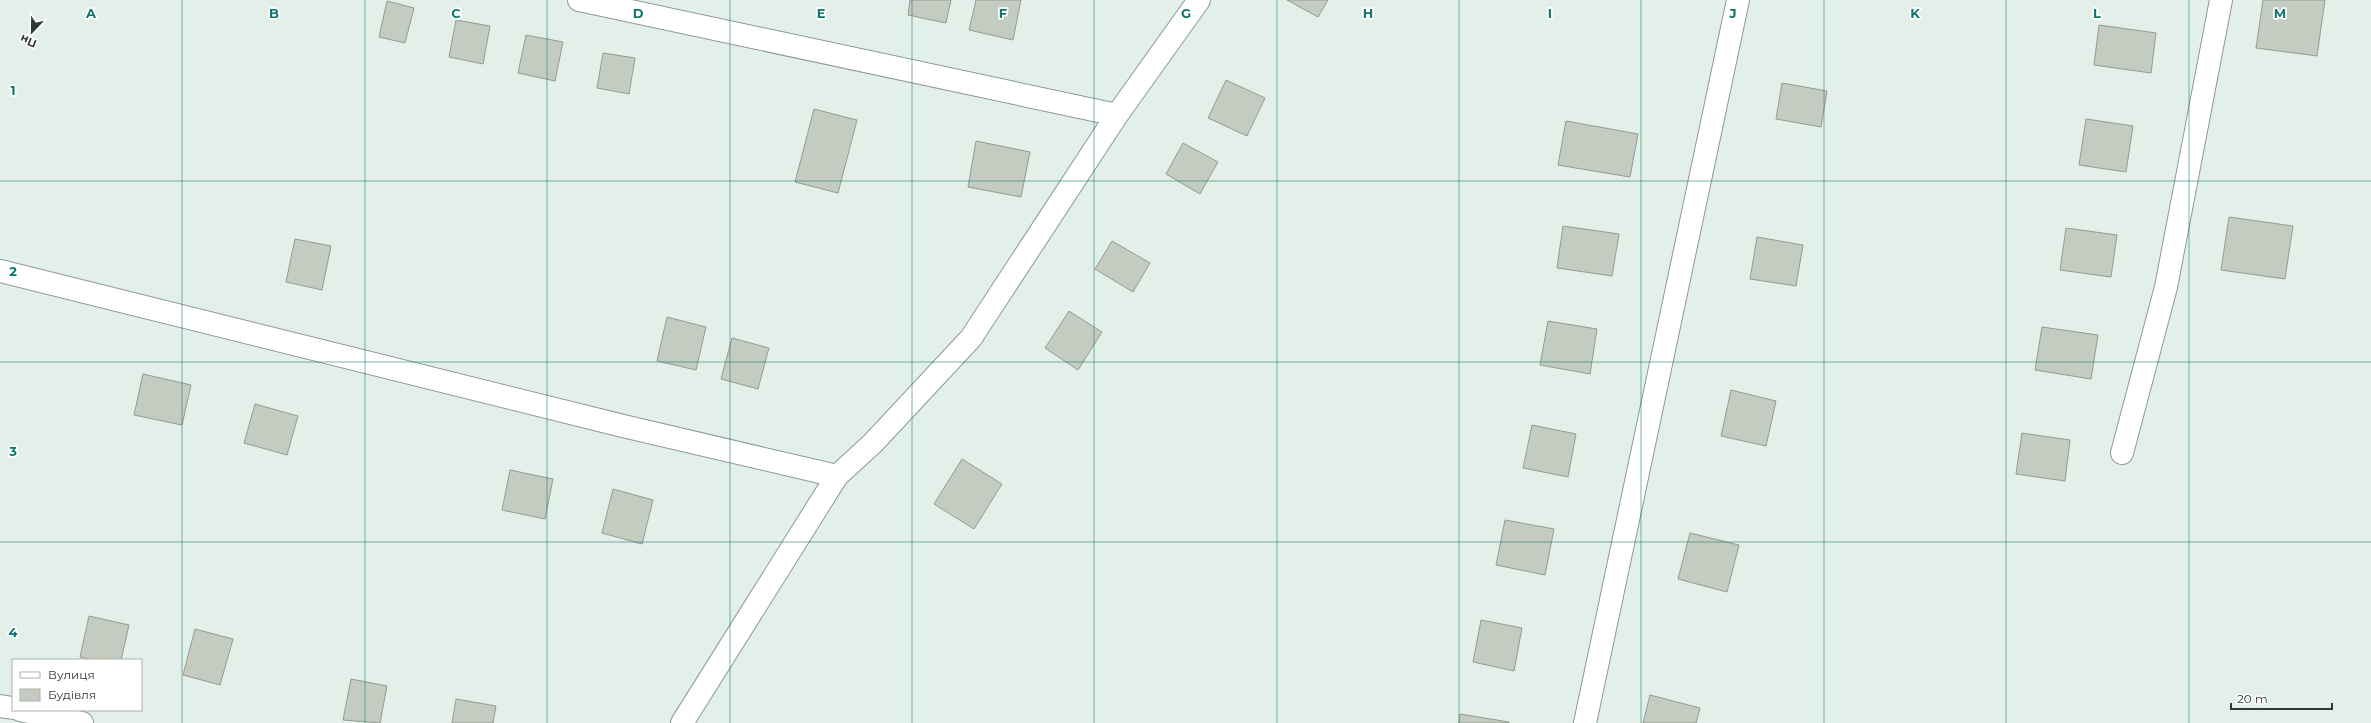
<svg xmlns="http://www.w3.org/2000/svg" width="2371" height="723" viewBox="0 0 2371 723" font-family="Montserrat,sans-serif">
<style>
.building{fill:#c4ccc1;stroke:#949b91}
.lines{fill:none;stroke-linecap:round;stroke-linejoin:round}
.minor-casing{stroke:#8e9a95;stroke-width:24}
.minor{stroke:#fff;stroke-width:22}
.grid{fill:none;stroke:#0f766e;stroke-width:1;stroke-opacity:0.55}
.grid-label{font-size:13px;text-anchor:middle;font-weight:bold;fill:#0f766e;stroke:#fff;stroke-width:3.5;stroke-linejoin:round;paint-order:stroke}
</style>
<rect width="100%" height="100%" fill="#e2f0e9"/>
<path class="building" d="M 910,0 L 951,0 L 946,23 L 908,15 Z
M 976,0 L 1021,0 L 1013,40 L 969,30 Z
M 1287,0 L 1328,0 L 1318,17 Z
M 2263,0 L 2325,0 L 2317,56 L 2256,48 Z
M 387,1 L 414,8 L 405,43 L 379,37 Z
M 456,20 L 490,26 L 483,64 L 449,57 Z
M 2099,25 L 2156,33 L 2151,73 L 2094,65 Z
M 526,35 L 563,42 L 555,81 L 518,73 Z
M 603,53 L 635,58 L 629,94 L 597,88 Z
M 1226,80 L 1265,98 L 1247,136 L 1208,118 Z
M 1782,83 L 1827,91 L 1821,127 L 1776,119 Z
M 814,109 L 857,120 L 838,193 L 795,182 Z
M 2086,119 L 2133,126 L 2126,172 L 2079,165 Z
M 1566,121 L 1638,134 L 1630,177 L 1558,165 Z
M 976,141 L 1030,152 L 1021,197 L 968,187 Z
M 1183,143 L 1218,162 L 1200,194 L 1166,174 Z
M 2229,217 L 2293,226 L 2285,279 L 2221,270 Z
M 1563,226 L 1619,234 L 1612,276 L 1557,268 Z
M 2066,228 L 2117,235 L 2111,277 L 2060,270 Z
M 1757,237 L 1803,245 L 1796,286 L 1750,279 Z
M 295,239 L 331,246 L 322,290 L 286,282 Z
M 1112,241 L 1150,263 L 1133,292 L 1095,269 Z
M 1069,311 L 1102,332 L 1078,370 L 1045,348 Z
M 667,317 L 706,327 L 696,370 L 657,361 Z
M 1548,321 L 1597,329 L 1590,374 L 1540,365 Z
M 2042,327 L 2098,335 L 2091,379 L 2035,370 Z
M 732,338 L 769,348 L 758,389 L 721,379 Z
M 143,374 L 191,385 L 182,425 L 134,415 Z
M 1731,390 L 1776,401 L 1766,446 L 1721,436 Z
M 255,404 L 298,416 L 287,455 L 244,443 Z
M 1532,425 L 1576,434 L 1568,477 L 1523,468 Z
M 2022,433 L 2070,440 L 2065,481 L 2016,474 Z
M 962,459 L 1002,484 L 974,529 L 934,504 Z
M 510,470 L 553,479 L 545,519 L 502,510 Z
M 613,489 L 653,500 L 642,544 L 602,533 Z
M 1505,520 L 1554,529 L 1545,575 L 1496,565 Z
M 1690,533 L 1739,545 L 1727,592 L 1678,579 Z
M 89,616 L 129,625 L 121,660 L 92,660 L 80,657 Z
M 1481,620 L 1522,628 L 1514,671 L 1473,662 Z
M 195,629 L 233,639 L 220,685 L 183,675 Z
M 351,679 L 387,686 L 380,723 L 343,720 Z
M 1650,695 L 1700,708 L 1696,723 L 1643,723 Z
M 456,699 L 496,706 L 493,723 L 452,723 Z
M 1460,714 L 1509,722 L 1509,723 L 1459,723 Z"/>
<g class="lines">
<defs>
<path id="minor" d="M 579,0 L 1117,115
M 0,271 L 623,426 L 837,476
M 2122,453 L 2166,287 L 2221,0
M 0,706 L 13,708
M 20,710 L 82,723
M 682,723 L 837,476 L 873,443 L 971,338 L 1117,115 L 1199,0
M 1585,723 L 1738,0"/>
</defs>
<use href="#minor" class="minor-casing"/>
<use href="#minor" class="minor"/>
</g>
<path class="grid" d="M 182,0 L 182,723M 365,0 L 365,723M 547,0 L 547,723M 730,0 L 730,723M 912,0 L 912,723M 1094,0 L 1094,723M 1277,0 L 1277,723M 1459,0 L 1459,723M 1641,0 L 1641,723M 1824,0 L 1824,723M 2006,0 L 2006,723M 2189,0 L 2189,723M 0,181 L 2371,181M 0,362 L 2371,362M 0,542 L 2371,542"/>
<g class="grid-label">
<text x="91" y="18">A</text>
<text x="274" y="18">B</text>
<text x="456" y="18">C</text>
<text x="638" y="18">D</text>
<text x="821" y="18">E</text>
<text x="1003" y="18">F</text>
<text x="1186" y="18">G</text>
<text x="1368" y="18">H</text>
<text x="1550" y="18">I</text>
<text x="1733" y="18">J</text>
<text x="1915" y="18">K</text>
<text x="2097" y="18">L</text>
<text x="2280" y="18">M</text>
<text x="13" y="95">1</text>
<text x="13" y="276">2</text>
<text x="13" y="456">3</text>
<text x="13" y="637">4</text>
</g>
<rect x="12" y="659" width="130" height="52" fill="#ffffff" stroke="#adafae"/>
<rect x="20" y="672" width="20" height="6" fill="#ffffff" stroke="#adafae"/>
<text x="48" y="679" font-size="12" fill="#323835">Вулиця</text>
<rect x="20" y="689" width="20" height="12" fill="#c4ccc1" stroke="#adafae"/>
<text x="48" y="699" font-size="12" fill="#323835">Будівля</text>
<g transform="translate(32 32) rotate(202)" stroke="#ffffff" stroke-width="3" paint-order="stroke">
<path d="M0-3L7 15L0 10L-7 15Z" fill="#323835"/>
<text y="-6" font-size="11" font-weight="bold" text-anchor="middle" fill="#323835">Пн</text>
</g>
<path d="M2231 703v6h101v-6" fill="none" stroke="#323835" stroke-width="2"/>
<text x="2237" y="703" font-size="12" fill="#323835" stroke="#ffffff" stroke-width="3" paint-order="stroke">20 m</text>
</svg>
